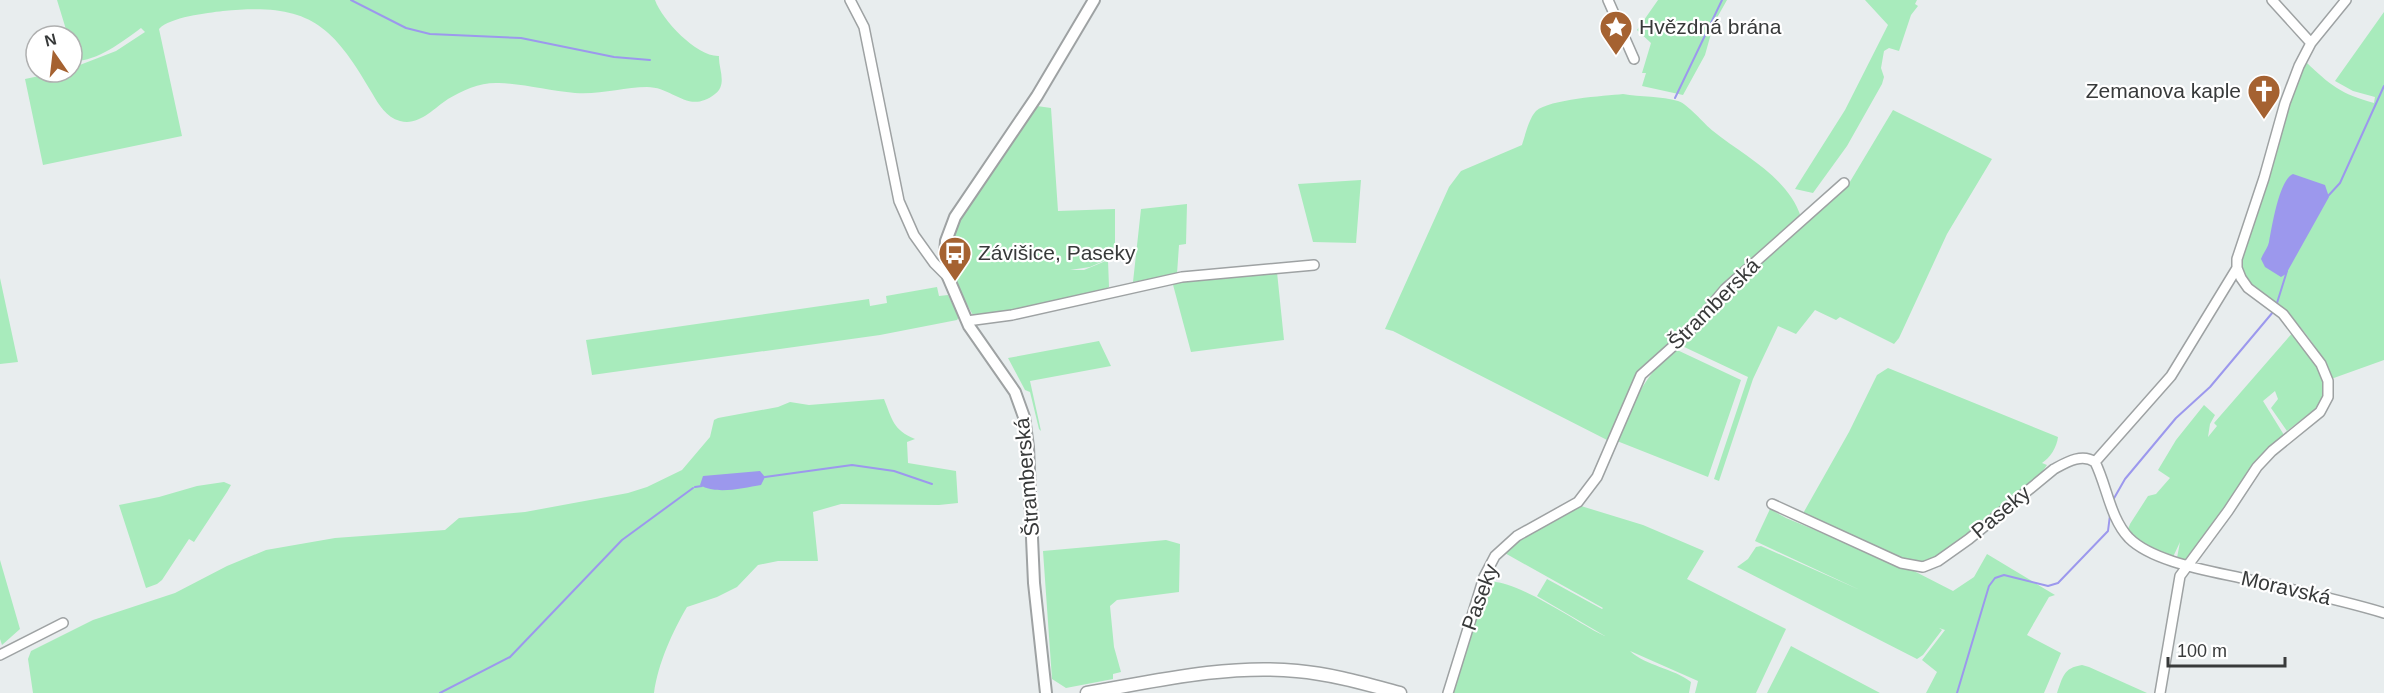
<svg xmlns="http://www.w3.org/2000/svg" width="2384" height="693" viewBox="0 0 2384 693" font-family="Helvetica,sans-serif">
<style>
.green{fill:#a8ebbc}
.water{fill:#9c98ed}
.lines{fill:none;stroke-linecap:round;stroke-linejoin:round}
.stream{stroke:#9c98ed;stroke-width:2}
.minor-casing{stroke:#9ea2a3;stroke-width:12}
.tertiary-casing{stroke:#9ea2a3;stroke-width:14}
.secondary-casing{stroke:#9ea2a3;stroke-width:15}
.minor{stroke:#fff;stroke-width:9}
.tertiary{stroke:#fff;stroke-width:10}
.secondary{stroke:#fff;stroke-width:12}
.labels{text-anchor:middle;stroke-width:4.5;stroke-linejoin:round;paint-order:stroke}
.poi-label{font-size:21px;fill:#383a3a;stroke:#fff;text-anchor:start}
.street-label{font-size:21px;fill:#383a3a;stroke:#fff}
</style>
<rect width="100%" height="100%" fill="#e8edee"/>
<path class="green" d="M 57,0 L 655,0 C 662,20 697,57 719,56 C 718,68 728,84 715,94 C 688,115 674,87 647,87 C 624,87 600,95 575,93 C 550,91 525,84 499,83 C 481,82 463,90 448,99 C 433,109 419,126 400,121 C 386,117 379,105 372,93 C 331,22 307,3 223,11 C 207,13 170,17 159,29 L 182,136 L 43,165 L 25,79 L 58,72 L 72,72 L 72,68 L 116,51 L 145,32 L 141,28 C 122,42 98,61 74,61 L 72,36 L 68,36 Z
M 1658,0 L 1727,0 L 1714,23 L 1705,55 L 1683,95 L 1642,86 L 1646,73 L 1642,73 L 1651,43 L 1637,30 Z
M 1865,0 L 1917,0 L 1915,4 L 1918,6 L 1911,15 L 1899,51 L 1889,48 L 1884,51 L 1881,68 L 1884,77 L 1882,84 L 1847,146 L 1813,193 L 1795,189 L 1845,110 L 1888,25 Z
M 2384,12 L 2384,360 L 2331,379 C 2325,358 2308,335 2293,319 C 2275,299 2238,288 2242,257 L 2293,92 L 2306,62 C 2330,85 2341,94 2374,103 L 2375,97 L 2353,91 L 2335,81 Z
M 1623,94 C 1640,97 1662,96 1678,101 C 1688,104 1704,124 1713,131 C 1744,156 1788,177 1801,217 L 1687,329 L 1639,372 L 1611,442 L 1393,331 L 1385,329 L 1449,187 L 1461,171 L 1522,145 C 1525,136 1529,118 1536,111 C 1550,99 1604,96 1623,94 Z
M 1037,106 L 1051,108 L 1058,211 L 1115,209 L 1115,256 L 1090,267 L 1070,270 L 1084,270 L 1108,260 L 1109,287 L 1098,292 L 1027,309 L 974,317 C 961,294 949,270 952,243 C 956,211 1016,136 1037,106 Z
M 1893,110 L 1992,159 L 1947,234 L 1899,338 L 1894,344 L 1840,317 L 1836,320 L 1815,310 L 1796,334 L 1778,326 L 1753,379 L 1719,481 L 1714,479 L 1748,377 L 1680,345 L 1715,304 L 1759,262 L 1848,185 Z
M 1361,180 L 1356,243 L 1313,242 L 1298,184 Z
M 1187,204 L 1186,244 L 1179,245 L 1177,274 L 1133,282 L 1141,209 Z
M 1277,272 L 1284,340 L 1191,352 L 1172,281 Z
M 0,278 L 18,362 L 0,364 Z
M 937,287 L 939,296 L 948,295 L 959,317 L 957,320 L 880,335 L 592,375 L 586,340 L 869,299 L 870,306 L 887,303 L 886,296 Z
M 2294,331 L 2323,375 L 2324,397 L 2314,410 L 2287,431 L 2271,408 L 2278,399 L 2275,391 L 2263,401 L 2284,435 L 2256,461 L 2225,510 L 2183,562 L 2177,558 L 2180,542 L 2173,557 L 2137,541 L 2128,529 L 2130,524 L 2148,496 L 2156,494 L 2170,478 L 2158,470 L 2176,440 L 2204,405 L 2215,415 L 2210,424 L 2208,437 L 2217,426 L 2214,423 Z
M 1099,341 L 1111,366 L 1030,381 L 1041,431 L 1039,429 L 1030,392 L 1025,390 L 1008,358 Z
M 1675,349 L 1741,380 L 1708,477 L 1617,441 C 1633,403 1643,377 1675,349 Z
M 1888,368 L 2058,437 C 2057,447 2050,458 2042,463 L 2047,465 C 2032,488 2007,505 1986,521 C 1968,536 1948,556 1925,562 C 1903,568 1825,527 1801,517 L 1849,432 L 1877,375 Z
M 884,399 C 892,419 893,430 915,439 L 907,442 L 908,463 L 956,471 L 958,503 L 939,505 L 841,504 L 813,512 L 818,561 L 778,561 L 758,565 L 737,587 L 717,597 L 687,607 C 673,631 658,663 654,693 L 33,693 L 28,659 L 31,651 L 93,620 L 175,593 L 227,566 L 266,550 L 335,538 L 445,530 L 459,518 L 525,512 L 628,493 L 647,487 L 682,470 L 710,437 L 714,420 L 718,418 L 778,407 L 790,402 L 809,405 Z
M 224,482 L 231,485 L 227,492 L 194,542 L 189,539 L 162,580 L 157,584 L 146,588 L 119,505 L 159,497 L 197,486 Z
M 1581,506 L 1643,525 L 1704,551 L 1687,579 L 1786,629 L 1756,693 L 1695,693 L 1698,681 L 1630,651 C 1646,666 1673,668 1691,682 L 1689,693 L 1452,693 L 1485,583 C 1509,573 1581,626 1605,636 L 1537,596 L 1547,579 L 1602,609 L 1603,608 L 1503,552 L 1524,536 Z
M 1770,509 L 1786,518 L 1912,570 L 1953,591 L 1974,577 L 1987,554 L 2055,595 L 2049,597 L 2027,635 L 2061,653 L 2044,693 L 1926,693 L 1937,672 L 1922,660 L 1945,630 L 1939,628 L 1942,630 L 1923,655 L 1917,659 L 1737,567 L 1748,559 L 1756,547 L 1761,546 L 1860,590 L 1755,541 Z
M 1166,540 L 1180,544 L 1179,592 L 1117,600 L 1110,606 L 1114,647 L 1121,672 L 1113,674 L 1113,679 L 1066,688 L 1052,679 L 1043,551 Z
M 0,560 L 20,629 L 2,645 L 0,639 Z
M 1791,646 L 1880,693 L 1767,693 Z
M 2082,665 L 2089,667 L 2147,693 L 2057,693 C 2063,677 2063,668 2082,665 Z"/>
<path class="water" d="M 2293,174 L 2325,185 L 2329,197 L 2286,274 L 2281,277 L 2265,267 L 2261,259 C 2263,253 2268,248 2269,242 C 2272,227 2279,180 2293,174 Z
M 760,471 L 765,477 L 761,485 C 743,488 716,495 700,485 L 703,476 Z"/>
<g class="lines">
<path class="stream" d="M 351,0 L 406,28 L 430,34 L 521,38 L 614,57 L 650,60
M 1675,98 L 1722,0
M 2328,196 L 2340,183 L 2384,86
M 2277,303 L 2287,271
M 765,477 L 852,465 L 894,471 L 932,484
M 695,487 L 702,486
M 2113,500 L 2125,479 L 2176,418 L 2210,387 L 2273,312
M 440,693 L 510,657 L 622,540 L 693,488
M 1957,693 L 1989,586 L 1995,578 L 2004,575 L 2048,586 L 2058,583 L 2108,531 L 2110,515"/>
<defs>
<path id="minor" d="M 850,0 L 864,27 L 899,201 L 914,235 L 934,263 L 948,277
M 1608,0 L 1634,59
M 2272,0 L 2311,43
M 967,321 L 1012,315 L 1182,277 L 1314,265
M 2095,462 L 2171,376 L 2237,268
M 1772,504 L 1901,563 L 1923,567 L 1938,561 L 1969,539 L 2054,469 C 2067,462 2082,453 2095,462 C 2107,486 2110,518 2129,538 C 2155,564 2219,572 2254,581 C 2298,591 2341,600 2384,613
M 0,655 L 63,623
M 1448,693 L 1484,577 L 1495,556 L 1517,536 L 1578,502 L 1597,477 L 1641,375 L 1689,332 L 1725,289 L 1844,183
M 2160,693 L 2180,576 L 2228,511 L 2257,467 L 2272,451 L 2320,412 L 2328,397 L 2328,381 L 2321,364 L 2283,314 L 2248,288 L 2241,278 L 2237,268 L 2237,259 L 2264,178 L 2285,103 L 2299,66 L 2311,43 L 2346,0"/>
<path id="tertiary" d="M 1046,693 L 1034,583 L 1028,447 L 1024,417 L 1015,392 L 969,326 L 948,277 L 945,254 L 946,241 L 955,217 L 1037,96 L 1094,0"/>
<path id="secondary" d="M 1087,693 C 1155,681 1228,664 1297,671 C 1332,674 1366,684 1400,693"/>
</defs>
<use href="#minor" class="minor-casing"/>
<use href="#tertiary" class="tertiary-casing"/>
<use href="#secondary" class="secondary-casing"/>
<use href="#minor" class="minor"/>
<use href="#tertiary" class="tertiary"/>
<use href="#secondary" class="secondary"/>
</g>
<defs>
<symbol id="sight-pin" viewBox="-11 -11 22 30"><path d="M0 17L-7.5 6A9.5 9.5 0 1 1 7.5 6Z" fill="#a56231" stroke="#fff"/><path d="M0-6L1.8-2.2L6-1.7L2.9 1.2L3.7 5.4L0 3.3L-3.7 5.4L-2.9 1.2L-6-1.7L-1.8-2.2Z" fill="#fff"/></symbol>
<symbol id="church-pin" viewBox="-11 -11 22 30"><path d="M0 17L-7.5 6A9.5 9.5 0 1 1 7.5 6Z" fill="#a56231" stroke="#fff"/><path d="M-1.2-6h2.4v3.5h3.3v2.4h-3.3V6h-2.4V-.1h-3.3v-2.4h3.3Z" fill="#fff"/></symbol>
<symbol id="bus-pin" viewBox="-11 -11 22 30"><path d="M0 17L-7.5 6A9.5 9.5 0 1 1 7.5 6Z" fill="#a56231" stroke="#fff"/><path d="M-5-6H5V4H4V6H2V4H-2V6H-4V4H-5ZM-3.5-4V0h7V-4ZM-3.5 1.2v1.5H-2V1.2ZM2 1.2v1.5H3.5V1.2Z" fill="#fff"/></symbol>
</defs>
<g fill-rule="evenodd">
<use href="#sight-pin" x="1597" y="8" width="38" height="52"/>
<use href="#church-pin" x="2245" y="72" width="38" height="52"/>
<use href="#bus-pin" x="936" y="234" width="38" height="52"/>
</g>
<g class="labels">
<g class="poi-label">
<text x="1639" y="34">Hvězdná brána</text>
<text x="2241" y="98" text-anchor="end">Zemanova kaple</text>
<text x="978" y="260">Závišice, Paseky</text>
</g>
<g class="street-label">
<text transform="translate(1714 304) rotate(-45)" y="7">Štramberská</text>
<text transform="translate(1027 477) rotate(-95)" y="7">Štramberská</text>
<text transform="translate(2001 512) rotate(-40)" y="7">Paseky</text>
<text transform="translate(2286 588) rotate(13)" y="7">Moravská</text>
<text transform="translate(1480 597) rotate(-70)" y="7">Paseky</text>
</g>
</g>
<g transform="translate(54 54) rotate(346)"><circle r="28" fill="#ffffff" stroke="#afb0b0" stroke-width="1.5"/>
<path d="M0-4.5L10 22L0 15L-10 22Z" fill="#a56231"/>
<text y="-9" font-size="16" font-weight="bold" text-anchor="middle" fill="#383a3a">N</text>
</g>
<path d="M2168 657v9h117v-9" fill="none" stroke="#383a3a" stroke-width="3"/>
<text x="2177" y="657" font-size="18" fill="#383a3a" stroke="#ffffff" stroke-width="4.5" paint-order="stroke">100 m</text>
</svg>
